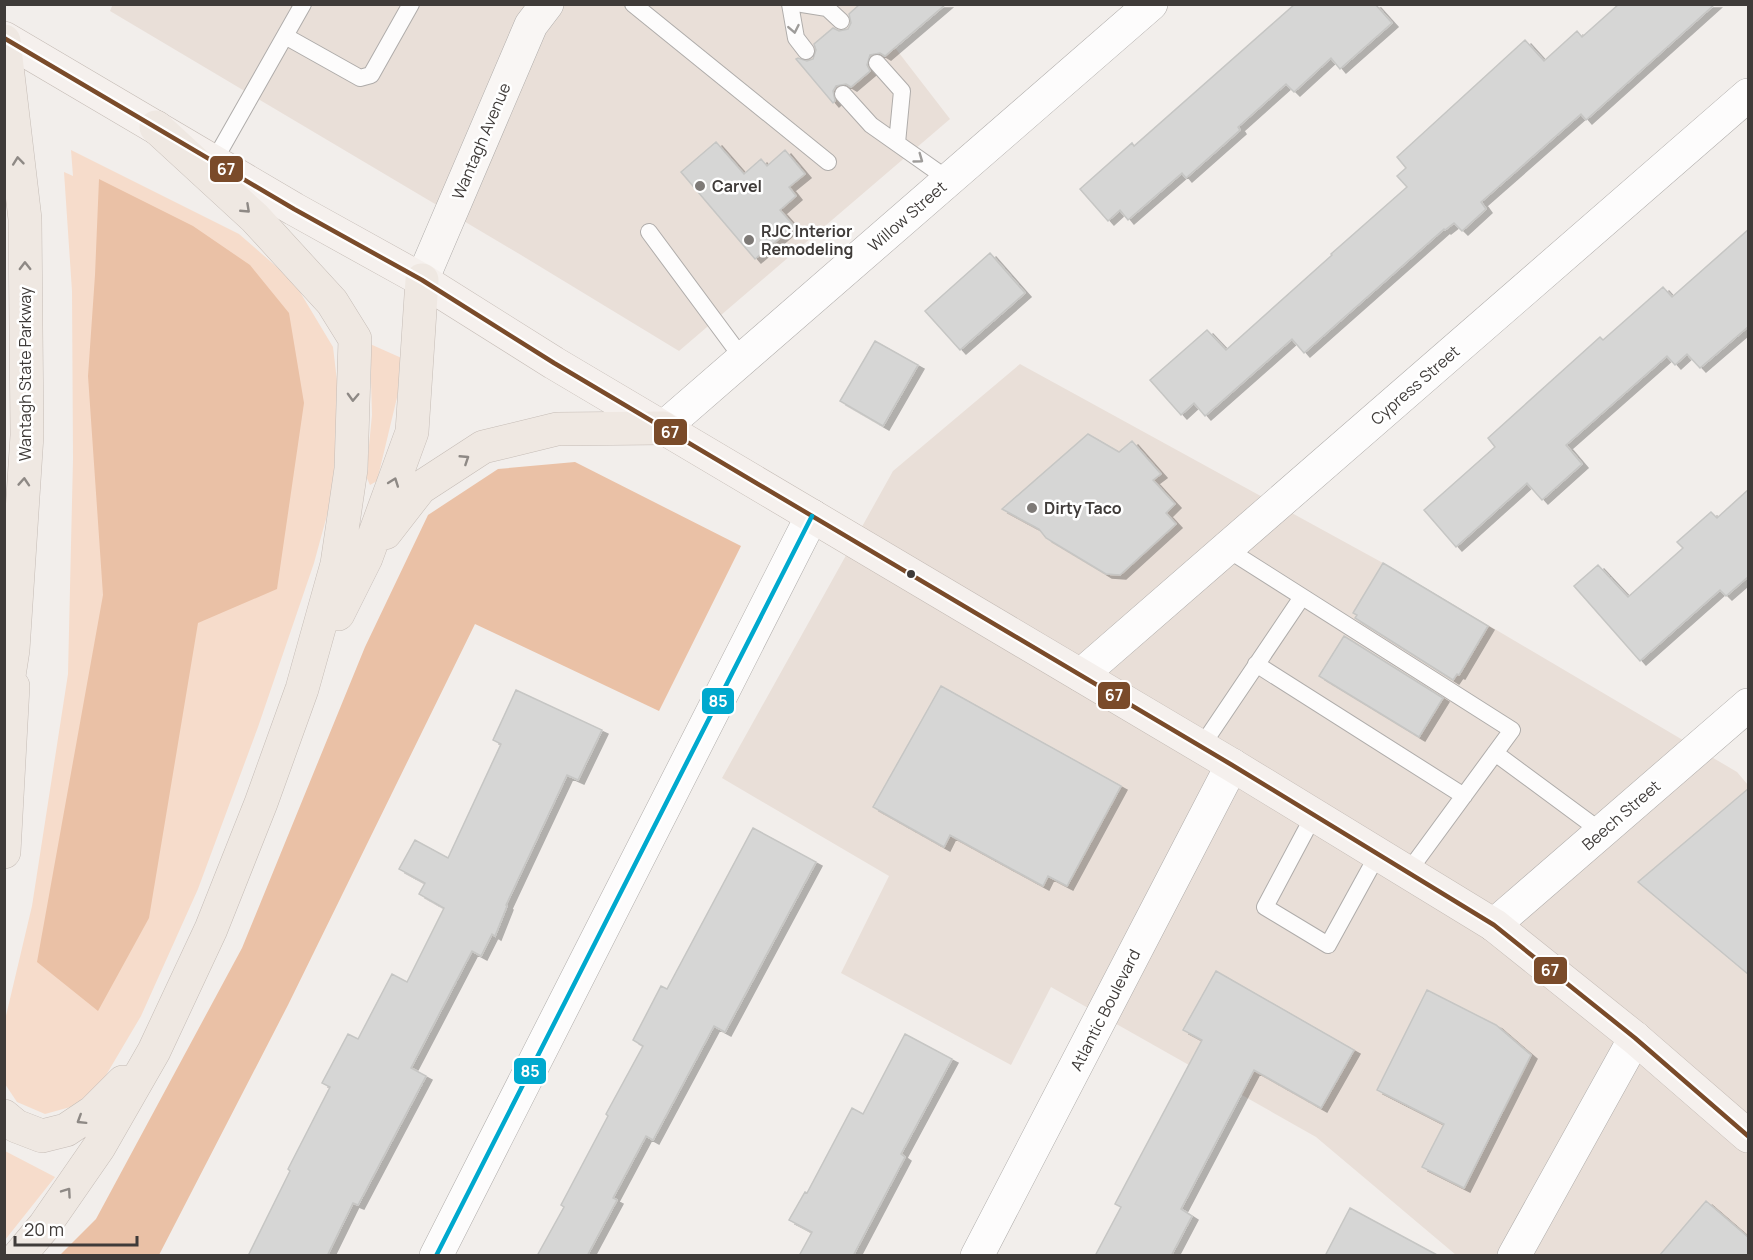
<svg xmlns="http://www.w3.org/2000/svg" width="1753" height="1260" viewBox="0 0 1753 1260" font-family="Manrope,sans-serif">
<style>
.built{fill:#e9dfd8}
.green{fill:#f6dccb}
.forest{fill:#eac1a6}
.building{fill:#d6d6d5;stroke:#c6c6c4;stroke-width:1.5;filter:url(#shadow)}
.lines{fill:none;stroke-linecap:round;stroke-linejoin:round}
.lane-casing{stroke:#afacaa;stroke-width:18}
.street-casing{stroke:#afacaa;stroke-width:34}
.secondary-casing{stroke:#afacaa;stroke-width:34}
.primary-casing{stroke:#c5bcb6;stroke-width:34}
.highway-casing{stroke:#c5bcb6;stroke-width:34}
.lane{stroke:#fdfcfc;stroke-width:16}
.street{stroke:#fdfcfc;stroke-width:33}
.secondary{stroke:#f9f6f4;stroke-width:33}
.primary{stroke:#f5f0ed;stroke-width:33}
.highway{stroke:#efe8e2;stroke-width:33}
.bus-1-casing{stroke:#fff;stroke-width:9}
.bus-2-casing{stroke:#fff;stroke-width:9}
.bus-1{stroke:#7a4b2a;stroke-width:4.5}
.bus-2{stroke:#00a9ce;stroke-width:4.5}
.oneway{stroke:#9e9c9a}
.oneway2{stroke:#8e8985}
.poi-dot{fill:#7e7a77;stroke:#fff;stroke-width:2}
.bus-dot{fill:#3f3b39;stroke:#fff;stroke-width:2}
.labels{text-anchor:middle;stroke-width:5;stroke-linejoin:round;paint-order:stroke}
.street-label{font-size:16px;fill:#3f3b39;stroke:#fff}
.poi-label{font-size:16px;font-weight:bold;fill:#3f3b39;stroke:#fff;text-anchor:start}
.line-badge{stroke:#fff;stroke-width:2}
.badge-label{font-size:16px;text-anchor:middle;font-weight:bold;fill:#fff}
</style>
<defs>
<filter id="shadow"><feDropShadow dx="6" dy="4" stdDeviation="0" flood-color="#0004"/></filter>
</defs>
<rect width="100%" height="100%" fill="#f2eeeb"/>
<path class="built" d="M 113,4 L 862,5 L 950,119 L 679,351 L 521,255 L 110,11 Z
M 1020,364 L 1383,563 L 1737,772 L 1748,785 L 1748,1255 L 1456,1255 L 1316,1137 L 1051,987 L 1011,1065 L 841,973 L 889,876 L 722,778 L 893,471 Z"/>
<path class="green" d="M 71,150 L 239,234 L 294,282 L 333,347 L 345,449 L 314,563 L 258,727 L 198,889 L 141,1016 L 102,1082 L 74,1106 L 45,1114 L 17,1102 L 5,1084 L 5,1020 L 32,906 L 68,674 L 73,459 L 72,291 L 64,172 L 73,176 Z
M 370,344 L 406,360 L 377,481 L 370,485 L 366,476 L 372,415 Z
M 5,1151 L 55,1177 L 5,1240 Z"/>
<path class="forest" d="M 99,179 L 193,226 L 250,265 L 289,313 L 304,403 L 277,589 L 198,623 L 149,918 L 98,1011 L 37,962 L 103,595 L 88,376 L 95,275 Z
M 575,462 L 741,546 L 659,711 L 475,624 L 288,1005 L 159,1255 L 60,1255 L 96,1219 L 242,948 L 365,647 L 428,515 L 498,469 Z"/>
<path class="building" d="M 860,4 L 946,4 L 885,56 L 880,53 L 870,55 L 867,65 L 870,71 L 851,87 L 846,84 L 836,86 L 833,91 L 835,101 L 833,103 L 796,59 L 798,58 L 807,61 L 813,59 L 816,50 L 814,44 L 833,28 L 839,31 L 848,29 L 851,23 L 849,14 Z
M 1295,4 L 1375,4 L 1392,23 L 1340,69 L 1331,58 L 1294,92 L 1286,84 L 1238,127 L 1240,130 L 1186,178 L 1182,173 L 1128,220 L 1120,210 L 1108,221 L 1080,189 L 1132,143 L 1134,146 Z
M 1619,4 L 1715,4 L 1586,120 L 1581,114 L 1481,202 L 1486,209 L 1462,231 L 1454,223 L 1445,230 L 1444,229 L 1304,353 L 1292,339 L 1205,416 L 1194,403 L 1181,415 L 1150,380 L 1207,330 L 1226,350 L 1332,255 L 1331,254 L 1407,187 L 1397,176 L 1406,168 L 1397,157 L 1525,40 L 1544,61 L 1577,31 L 1582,37 Z
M 716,142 L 744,174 L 761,159 L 767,166 L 785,150 L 805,174 L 789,187 L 796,196 L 780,210 L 794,226 L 755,259 L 681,172 Z
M 1749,229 L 1749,326 L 1700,368 L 1687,354 L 1675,365 L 1667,356 L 1566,445 L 1582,464 L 1542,500 L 1527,483 L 1456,547 L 1424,510 L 1495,447 L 1488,438 L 1600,337 L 1603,340 L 1663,287 L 1672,297 Z
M 990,253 L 1025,293 L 960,350 L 925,311 Z
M 875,341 L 918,365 L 883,426 L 840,401 Z
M 1088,434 L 1119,452 L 1132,441 L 1161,474 L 1153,480 L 1175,504 L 1166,513 L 1176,524 L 1120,575 L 1106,574 L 1046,538 L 1039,529 L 1002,509 Z
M 1749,489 L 1749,576 L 1726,596 L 1720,590 L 1640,661 L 1574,586 L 1598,565 L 1628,597 L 1683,548 L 1677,542 L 1711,512 L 1717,518 Z
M 1383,563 L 1488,626 L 1459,675 L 1457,674 L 1453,680 L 1355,618 L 1357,615 L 1353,613 Z
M 1344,636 L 1443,698 L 1419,737 L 1319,676 Z
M 941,686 L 1121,786 L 1067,886 L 1048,876 L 1043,886 L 950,835 L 944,847 L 873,807 Z
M 516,690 L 602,730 L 578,780 L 567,775 L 506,905 L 507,906 L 495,936 L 492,934 L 481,956 L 472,951 L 411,1068 L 426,1076 L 358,1205 L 353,1203 L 327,1256 L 248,1256 L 290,1171 L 288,1169 L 330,1087 L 322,1083 L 348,1034 L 358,1039 L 392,974 L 407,982 L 444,908 L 419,894 L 425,883 L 399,869 L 415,840 L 448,858 L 501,744 L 493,740 Z
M 1749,788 L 1749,975 L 1638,882 Z
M 753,828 L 816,862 L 725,1032 L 714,1026 L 653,1140 L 646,1136 L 613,1198 L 617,1200 L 587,1256 L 537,1256 L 564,1207 L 561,1205 L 608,1116 L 606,1114 L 643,1046 L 633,1040 L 661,986 L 667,989 Z
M 1216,971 L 1354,1050 L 1321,1108 L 1254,1070 L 1181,1209 L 1192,1216 L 1171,1256 L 1095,1256 L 1121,1207 L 1115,1204 L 1202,1040 L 1183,1030 Z
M 1427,990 L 1496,1025 L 1531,1055 L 1464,1188 L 1422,1167 L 1444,1124 L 1377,1090 Z
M 905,1034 L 952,1059 L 901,1154 L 905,1157 L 853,1256 L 799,1256 L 812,1232 L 789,1220 L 805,1192 L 807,1193 L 852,1108 L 863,1114 Z
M 1706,1201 L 1749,1238 L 1749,1256 L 1659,1256 Z
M 1350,1208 L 1439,1256 L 1325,1256 Z"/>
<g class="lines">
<defs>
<path id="lane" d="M 633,4 L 828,162
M 790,4 L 796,38 L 806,51
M 802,4 L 827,8 L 841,21
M 285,36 L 360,78 L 371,75 L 411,4
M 877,63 L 902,91 L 897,143
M 843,94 L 871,125 L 949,180
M 214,161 L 303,4
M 649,232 L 743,359
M 1227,549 L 1512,730 L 1408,872
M 1256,664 L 1464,796
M 1201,747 L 1302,597
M 1495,753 L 1602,832
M 1314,815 L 1265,907 L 1328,945 L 1378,854"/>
<path id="street" d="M 663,428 L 1151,4
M 1081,675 L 1748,95
M 1494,925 L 1748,705
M 436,1256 L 812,516
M 977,1256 L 1232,765
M 1514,1256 L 1635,1038"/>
<path id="secondary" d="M 422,280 L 531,25 L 547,4"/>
<path id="primary" d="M 4,38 L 294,209 L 422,280 L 554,363 L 1232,765 L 1494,925 L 1635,1038 L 1748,1136"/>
<path id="highway" d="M 4,41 L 25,219 L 27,435 L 13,650 L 4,708
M 385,533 L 420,488 L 483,447 L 557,429 L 663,428
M 338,614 L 366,558 L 412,432 L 422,280
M 4,852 L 13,686
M 4,1116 L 16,1126 L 42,1136 L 66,1130 L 93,1112 L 123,1082
M 19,1256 L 45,1225 L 99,1147 L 154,1051 L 211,929 L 261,803 L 302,689 L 337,564 L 351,469 L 355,339 L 332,302 L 255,218 L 156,127"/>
</defs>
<use href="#lane" class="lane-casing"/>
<use href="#street" class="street-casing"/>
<use href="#secondary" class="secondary-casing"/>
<use href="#primary" class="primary-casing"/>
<use href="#highway" class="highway-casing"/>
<use href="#lane" class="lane"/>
<use href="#street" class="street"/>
<use href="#secondary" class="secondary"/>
<use href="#primary" class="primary"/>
<use href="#highway" class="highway"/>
<defs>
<path id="bus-1" d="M 4,38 L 294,209 L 422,280 L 554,363 L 1232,765 L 1494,925 L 1635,1038 L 1748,1136"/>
<path id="bus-2" d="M 436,1256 L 812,516"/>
</defs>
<use href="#bus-1" class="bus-1-casing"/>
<use href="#bus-2" class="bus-2-casing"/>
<use href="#bus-1" class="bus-1"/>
<use href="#bus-2" class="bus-2"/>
</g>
<defs><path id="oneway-chevron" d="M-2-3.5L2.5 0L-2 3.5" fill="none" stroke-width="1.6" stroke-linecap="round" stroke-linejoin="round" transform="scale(1.5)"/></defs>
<g class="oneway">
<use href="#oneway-chevron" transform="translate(794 29) rotate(79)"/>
<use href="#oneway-chevron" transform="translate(919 159) rotate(36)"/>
</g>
<g class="oneway2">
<use href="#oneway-chevron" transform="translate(18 161) rotate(-96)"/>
<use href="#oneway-chevron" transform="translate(246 209) rotate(43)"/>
<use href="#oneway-chevron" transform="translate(25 266) rotate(-91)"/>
<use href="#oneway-chevron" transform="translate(353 397) rotate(92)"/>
<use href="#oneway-chevron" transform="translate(465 459) rotate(-33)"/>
<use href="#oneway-chevron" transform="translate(24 482) rotate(-86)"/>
<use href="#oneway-chevron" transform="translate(394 482) rotate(-70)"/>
<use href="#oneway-chevron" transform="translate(81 1120) rotate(148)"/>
<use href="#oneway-chevron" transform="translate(67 1192) rotate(-55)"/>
</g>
<g class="poi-dot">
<circle cx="700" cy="186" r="6"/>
<circle cx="749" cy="240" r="6"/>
<circle cx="1032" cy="508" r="6"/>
</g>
<circle class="bus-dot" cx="911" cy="574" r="5"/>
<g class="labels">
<g class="street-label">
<text transform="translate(481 141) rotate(-67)" y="6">Wantagh Avenue</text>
<text transform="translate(907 216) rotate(-41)" y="6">Willow Street</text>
<text transform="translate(25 374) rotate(-90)" y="6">Wantagh State Parkway</text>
<text transform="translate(1415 385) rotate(-41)" y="6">Cypress Street</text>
<text transform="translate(1621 815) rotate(-41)" y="6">Beech Street</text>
<text transform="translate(1105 1010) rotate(-63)" y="6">Atlantic Boulevard</text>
</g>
<g class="poi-label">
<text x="712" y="192">Carvel</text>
<text x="761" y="237">RJC Interior<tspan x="761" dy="18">Remodeling</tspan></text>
<text x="1044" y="514">Dirty Taco</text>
</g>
</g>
<g class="line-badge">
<rect x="209" y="155" width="35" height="28" rx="6" fill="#7a4b2a"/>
<rect x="653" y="418" width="35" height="28" rx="6" fill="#7a4b2a"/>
<rect x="1097" y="681" width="34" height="29" rx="6" fill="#7a4b2a"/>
<rect x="701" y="687" width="34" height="28" rx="6" fill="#00a9ce"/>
<rect x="1533" y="956" width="35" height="29" rx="6" fill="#7a4b2a"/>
<rect x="513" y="1057" width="34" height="28" rx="6" fill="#00a9ce"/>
</g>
<g class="badge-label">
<text x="226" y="175">67</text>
<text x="670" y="438">67</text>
<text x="1114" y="701">67</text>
<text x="718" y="707">85</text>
<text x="1550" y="976">67</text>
<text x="530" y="1077">85</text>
</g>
<rect width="1753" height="1260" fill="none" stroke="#3f3b39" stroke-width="12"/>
<path d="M15 1236v9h122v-9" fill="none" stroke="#3f3b39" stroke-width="3"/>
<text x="24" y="1236" font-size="18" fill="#3f3b39" stroke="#ffffff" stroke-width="4.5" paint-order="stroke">20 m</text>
</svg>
